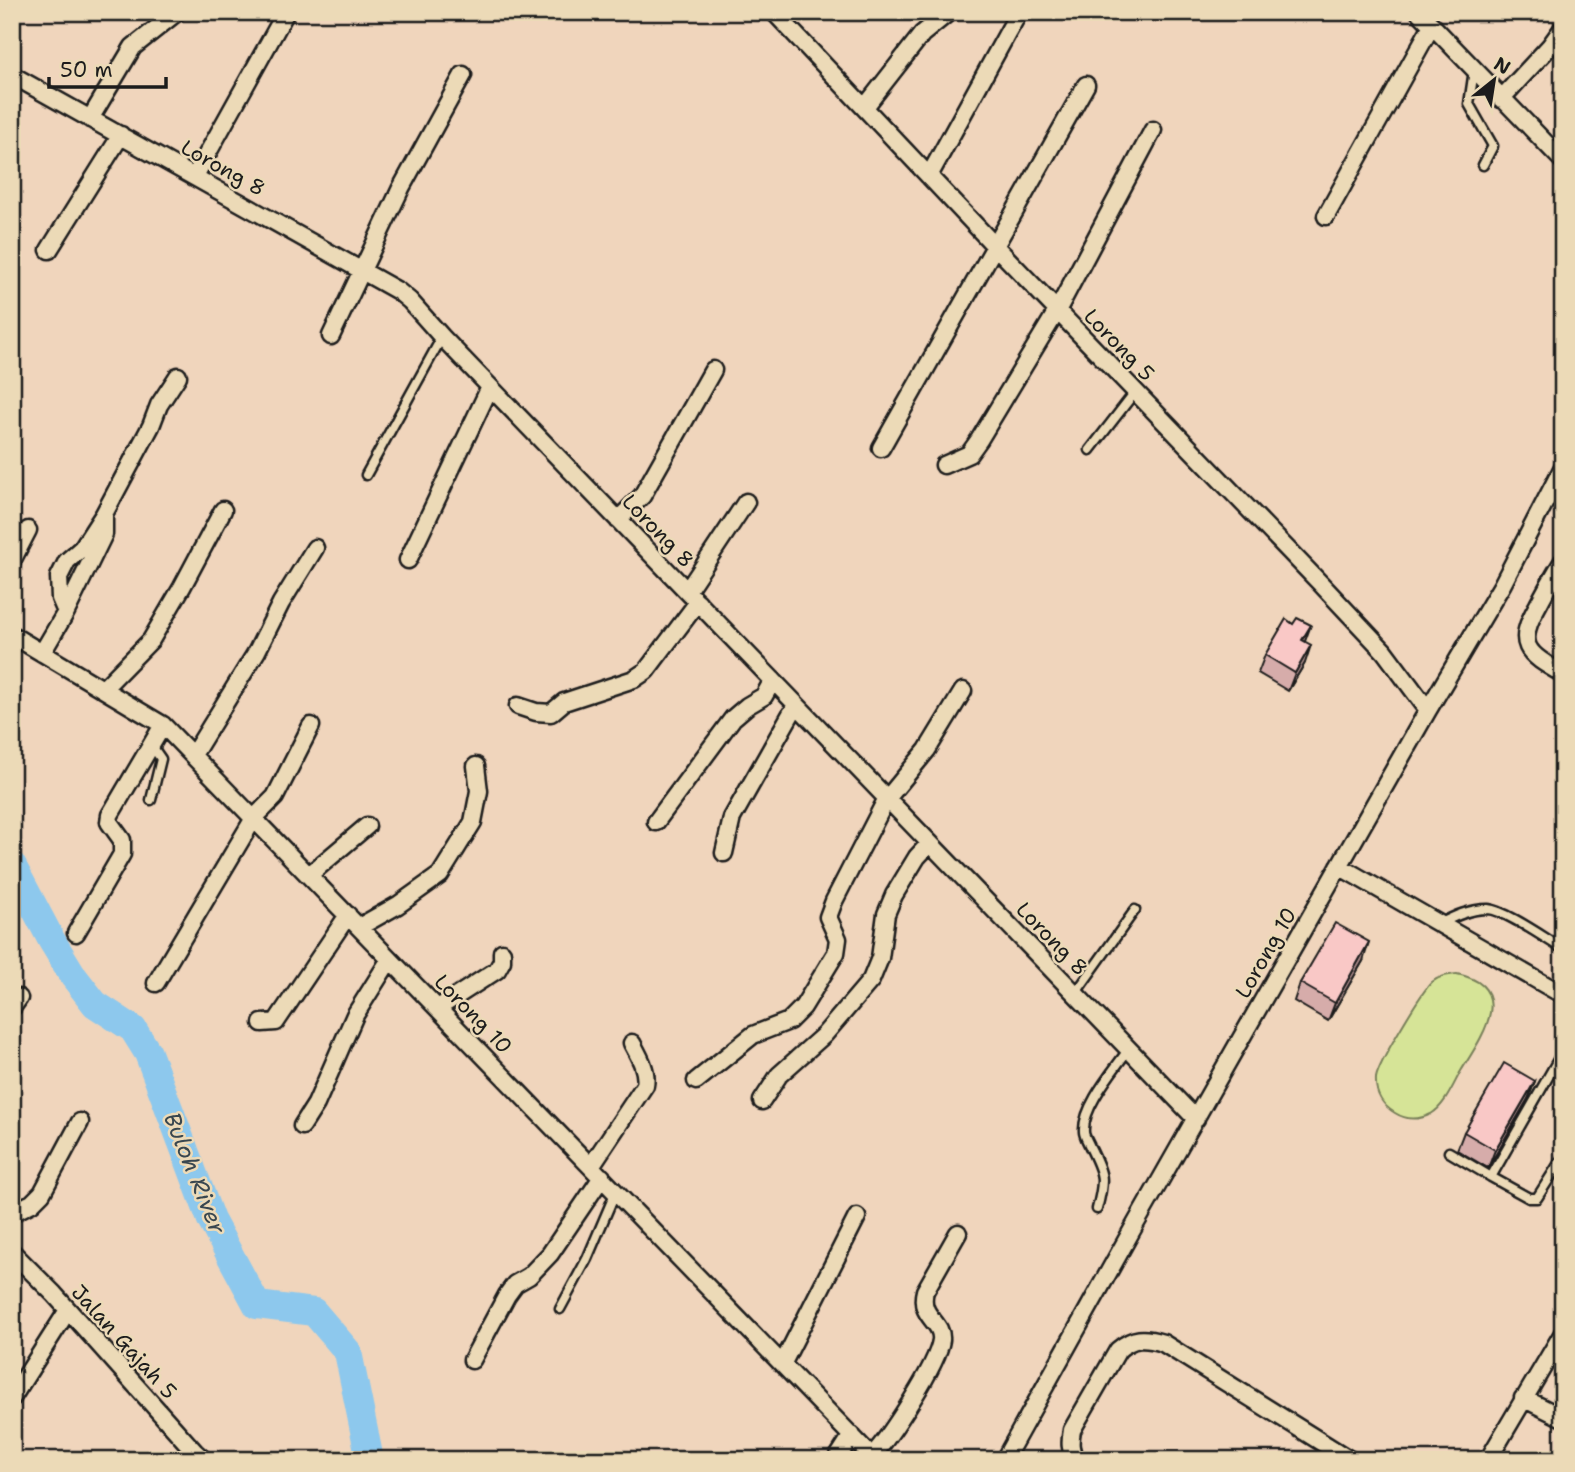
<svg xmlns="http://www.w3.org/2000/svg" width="1575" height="1472" viewBox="0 0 1575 1472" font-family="'Shantell Sans',sans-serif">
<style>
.green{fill:#d6e497;stroke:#79805a;stroke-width:2}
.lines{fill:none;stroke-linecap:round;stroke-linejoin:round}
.river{stroke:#8dc8ed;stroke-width:28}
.lane-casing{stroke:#1c1c1c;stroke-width:13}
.street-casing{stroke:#1c1c1c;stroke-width:21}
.lane{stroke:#ecdab7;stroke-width:8}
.street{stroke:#ecdab7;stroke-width:16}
.wall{fill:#d6acaa;stroke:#1c1c1c;stroke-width:2}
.shaded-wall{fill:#ae8c8b;stroke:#1c1c1c;stroke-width:2}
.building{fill:#f9c8c6;stroke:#1c1c1c;stroke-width:2}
.labels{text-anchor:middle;stroke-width:5;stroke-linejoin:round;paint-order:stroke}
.street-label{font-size:21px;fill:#1c1c1c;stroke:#ecdab7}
.water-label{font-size:23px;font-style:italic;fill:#384750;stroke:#ecdab7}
</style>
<rect width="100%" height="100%" fill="#f0d5bc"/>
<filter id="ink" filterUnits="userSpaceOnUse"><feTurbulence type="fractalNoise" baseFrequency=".0143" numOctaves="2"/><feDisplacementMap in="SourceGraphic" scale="14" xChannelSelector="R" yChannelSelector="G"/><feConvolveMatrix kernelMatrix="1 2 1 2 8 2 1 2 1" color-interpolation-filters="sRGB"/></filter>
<g filter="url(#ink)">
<path class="green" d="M 1457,974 C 1519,987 1480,1040 1461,1071 C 1453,1085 1445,1106 1431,1114 C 1419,1120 1406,1120 1395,1113 C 1383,1106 1375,1094 1376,1078 C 1378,1064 1421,992 1432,982 C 1439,976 1448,975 1457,974 Z"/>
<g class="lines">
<path class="river" d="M 12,865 L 52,941 L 74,977 L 95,1004 L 133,1029 L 148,1053 L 211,1220 L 257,1305 L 314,1312 L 348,1352 L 370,1460"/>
<defs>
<path id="lane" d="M 1474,70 L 1469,104 L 1493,146 L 1483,165
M 1090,450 L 1135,392
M 366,475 L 442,337
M 151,800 L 161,759 L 152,746
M 1439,924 C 1455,916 1470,909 1488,909 C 1505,910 1546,939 1563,949
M 1075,994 L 1135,910
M 1563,1051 L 1491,1177 L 1529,1198 L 1537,1198 L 1563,1157
M 1449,1152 L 1491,1177
M 1097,1209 C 1105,1179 1104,1175 1090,1147 C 1088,1142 1084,1136 1084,1132 C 1082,1107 1114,1070 1128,1050
M 12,1273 L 20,1260
M 560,1309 L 587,1259 L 616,1191"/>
<path id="street" d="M 774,12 L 994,245 L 1321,584 L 1384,651 L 1428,710
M 1419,12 L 1563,161
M 12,75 L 398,291 L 410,301 L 442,337 L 1196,1119
M 1501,99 L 1550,46 L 1563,28
M 865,107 L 922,34 L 949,12
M 90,119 L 133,47 L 177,12
M 195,176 L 286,12
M 929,176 L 1019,12
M 1326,216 L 1432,25
M 49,250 L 121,135
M 331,336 L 401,188 L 463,75
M 881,448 L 1086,85
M 944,465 L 969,454 L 979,440 L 1057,311 L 1153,130
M 618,520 L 642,496 L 713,370
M 408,560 L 490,387
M 12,561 L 28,530
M 1563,561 C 1554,575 1546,590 1538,605 C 1515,645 1526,653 1563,674
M 687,591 L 746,502
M 66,612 L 60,598 L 59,577 L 67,561 L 82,548 L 104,514
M 12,635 L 163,725 L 875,1460
M 42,653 L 66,612 L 104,534 L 104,514 L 151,426 L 159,405 L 178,376
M 103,689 L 151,640 L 182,587 L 223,510
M 518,706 L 536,712 L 551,713 L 564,702 L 634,679 L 646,671 L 698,602
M 193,755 L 257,651 L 281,603 L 315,548
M 656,822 L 733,718 L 747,706 L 764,696 L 773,680
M 724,853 L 732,818 L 796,705
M 1339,866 L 1563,995
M 309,875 L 367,826
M 359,927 L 398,905 L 440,875 L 473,822 L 479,791 L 476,766
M 76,933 L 122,854 L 122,840 L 109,822 L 110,815 L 163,725
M 156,983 L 254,818 L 275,797 L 311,726
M 12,1008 L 19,998
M 438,1008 L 497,970 L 502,961 L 502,952
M 262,1023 L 276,1022 L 348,915
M 696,1081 L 753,1035 L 789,1021 L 803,1007 L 836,953 L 838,939 L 828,917 L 834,901 L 886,800 L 927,750 L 963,691
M 762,1101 L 779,1075 L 824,1035 L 871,980 L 880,958 L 886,914 L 894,895 L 917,857 L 930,843
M 302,1126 L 316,1104 L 355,1015 L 390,959
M 591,1166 L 645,1085 C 648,1071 639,1056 632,1043
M 12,1213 L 32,1203 L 42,1193 L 80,1122
M 12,1252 L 54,1294 L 195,1452 L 204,1460
M 472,1360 L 507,1295 L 515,1284 L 529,1276 L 550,1254 L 602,1177
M 783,1363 L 857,1217
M 12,1398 L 68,1310
M 1523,1398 L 1563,1418
M 872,1456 C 889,1438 938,1364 941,1340 C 943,1321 918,1317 925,1291 L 958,1233
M 836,1460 L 852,1435
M 1004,1460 L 1136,1223 L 1428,710 L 1502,585 L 1563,467
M 1077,1460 C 1069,1451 1070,1441 1072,1430 L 1118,1350 C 1133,1337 1144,1337 1163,1343 L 1350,1460
M 1488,1460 L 1563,1333"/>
</defs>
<use href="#lane" class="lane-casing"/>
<use href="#street" class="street-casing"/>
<use href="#lane" class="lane"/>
<use href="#street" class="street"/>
</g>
<path class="wall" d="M 1305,642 L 1305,663 L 1288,691 L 1258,673 L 1265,655 Z
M 1363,961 L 1328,1021 L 1294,1001 L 1300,983 Z
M 1535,1081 L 1528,1099 L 1488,1168 L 1457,1150 L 1464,1132 Z"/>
<path class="shaded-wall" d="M 1311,625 L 1304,644 L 1302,640 Z
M 1311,645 L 1305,663 L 1288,691 L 1295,673 Z
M 1369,942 L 1363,961 L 1328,1021 L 1335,1003 Z
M 1535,1081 L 1528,1099 L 1488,1168 L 1495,1150 Z"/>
<path class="building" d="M 1297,618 L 1311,625 L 1302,640 L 1311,645 L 1295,673 L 1265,655 L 1286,619 L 1293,624 Z
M 1335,923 L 1369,942 L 1335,1003 L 1300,983 Z
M 1504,1063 L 1535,1081 L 1495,1150 L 1464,1132 Z"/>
</g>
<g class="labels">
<g class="street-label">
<text transform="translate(223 168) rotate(29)" y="7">Lorong 8</text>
<text transform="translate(1119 345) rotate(46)" y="7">Lorong 5</text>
<text transform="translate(658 531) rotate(46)" y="7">Lorong 8</text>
<text transform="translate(1052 939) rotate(46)" y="7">Lorong 8</text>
<text transform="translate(1266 953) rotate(-60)" y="7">Lorong 10</text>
<text transform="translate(473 1014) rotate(46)" y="7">Lorong 10</text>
<text transform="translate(124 1342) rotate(48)" y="7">Jalan Gajah 5</text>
</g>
<g class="water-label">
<text transform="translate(195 1173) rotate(68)" y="8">Buloh River</text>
</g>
</g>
<rect width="1575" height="1472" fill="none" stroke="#ecdab7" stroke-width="42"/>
<rect x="21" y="21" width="1533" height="1430" fill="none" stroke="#1c1c1c" stroke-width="2.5" filter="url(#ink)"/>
<g transform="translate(1494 80) rotate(30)" stroke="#ecdab7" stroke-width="5" paint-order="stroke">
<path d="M0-5L12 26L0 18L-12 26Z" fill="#1c1c1c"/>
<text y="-10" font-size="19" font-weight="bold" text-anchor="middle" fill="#1c1c1c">N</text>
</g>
<path d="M49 77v10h117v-10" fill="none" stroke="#1c1c1c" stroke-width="3.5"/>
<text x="60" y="77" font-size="21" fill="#1c1c1c" stroke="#ecdab7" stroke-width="5" paint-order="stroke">50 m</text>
</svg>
